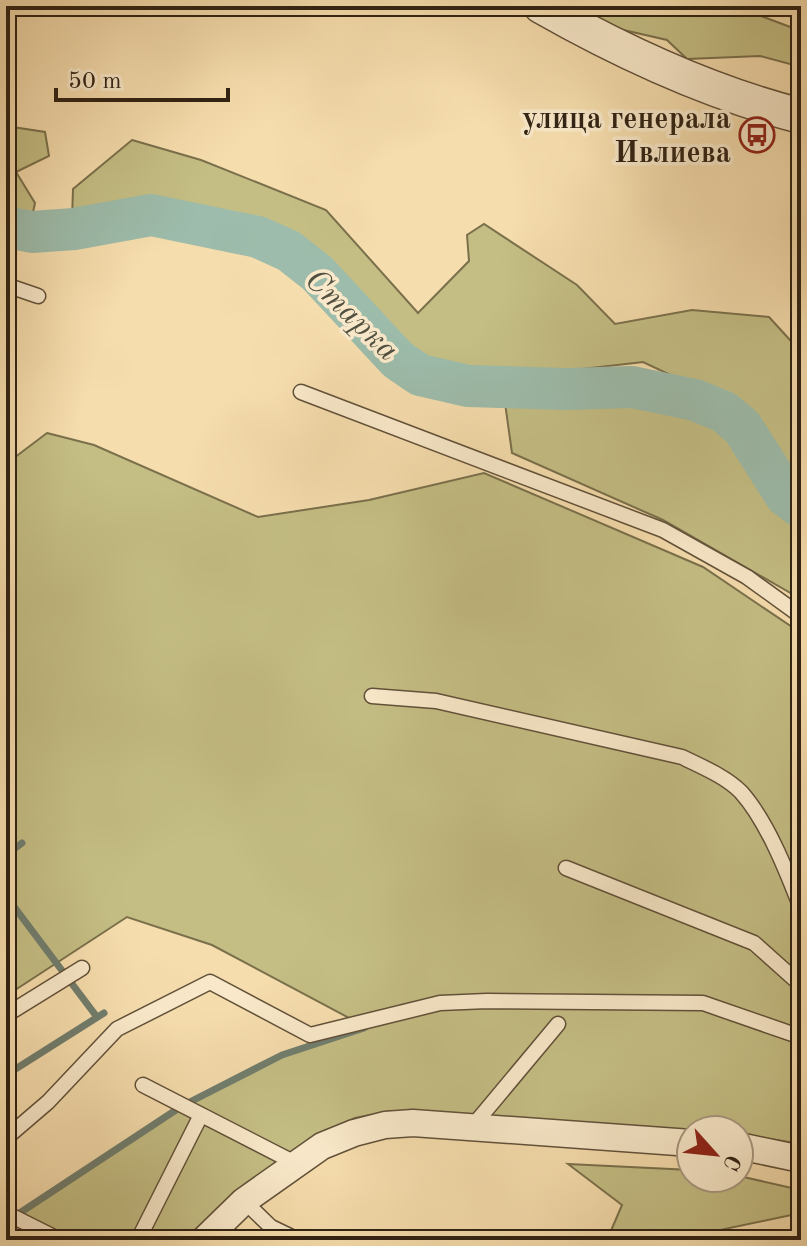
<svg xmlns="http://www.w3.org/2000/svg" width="807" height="1246" viewBox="0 0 807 1246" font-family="'Old Standard TT',serif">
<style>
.green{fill:#c4be84;stroke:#7a704c;stroke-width:2}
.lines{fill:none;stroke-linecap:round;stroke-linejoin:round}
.stream{stroke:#717e6e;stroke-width:7}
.river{stroke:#9dbcab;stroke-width:42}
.service-casing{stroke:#62513a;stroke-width:17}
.minor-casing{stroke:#62513a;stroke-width:29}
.tertiary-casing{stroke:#62513a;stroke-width:37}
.service{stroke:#f9e9ca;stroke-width:14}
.minor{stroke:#f9e9ca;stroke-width:26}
.tertiary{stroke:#f9e9ca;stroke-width:34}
.labels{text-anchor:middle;stroke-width:7;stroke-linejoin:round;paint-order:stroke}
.poi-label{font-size:30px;font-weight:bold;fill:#302213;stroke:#f9e9ca;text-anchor:end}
.water-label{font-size:32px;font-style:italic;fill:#515041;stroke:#f9e9ca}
</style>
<rect width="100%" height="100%" fill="#f6ddad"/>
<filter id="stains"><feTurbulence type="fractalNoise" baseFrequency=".0025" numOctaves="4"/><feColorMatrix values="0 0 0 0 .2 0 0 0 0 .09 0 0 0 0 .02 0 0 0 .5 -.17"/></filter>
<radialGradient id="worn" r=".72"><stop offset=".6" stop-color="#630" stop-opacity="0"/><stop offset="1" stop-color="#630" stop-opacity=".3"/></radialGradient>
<path class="green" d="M 574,6 L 747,6 L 761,16 L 801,31 L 801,67 L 760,56 L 687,59 L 667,40 L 606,26 Z
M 6,126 L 45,132 L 49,156 L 16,172 L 35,203 L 32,217 L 6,220 Z
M 132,140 L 201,160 L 326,210 L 418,313 L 469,261 L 467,235 L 484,224 L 577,285 L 615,324 L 692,310 L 769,317 L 801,352 L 801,483 L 756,415 L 643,362 L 556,372 L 445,365 L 399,346 L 326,257 L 262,227 L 174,209 L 72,220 L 73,189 Z
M 633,396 L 722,422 L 775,496 L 801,516 L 801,599 L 663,520 L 512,453 L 505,403 Z
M 47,433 L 94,445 L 258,517 L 369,500 L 484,473 L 703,567 L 801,633 L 801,1144 L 739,1134 L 739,1130 L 691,1130 L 390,1111 L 355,1118 L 316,1135 L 194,1240 L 6,1240 L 6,1222 L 182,1106 L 282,1055 L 366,1027 L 212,945 L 127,917 L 6,996 L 6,464 Z
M 568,1164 L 691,1170 L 691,1178 L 739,1176 L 801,1190 L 801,1213 L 715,1231 L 714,1240 L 607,1240 L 622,1205 Z"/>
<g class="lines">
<path class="stream" d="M 6,855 L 22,843
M 6,896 L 97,1017
M 6,1075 L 104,1013
M 6,1222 L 182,1106 L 282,1055 L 364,1028"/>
<path class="river" d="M 6,227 L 32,232 L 74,229 L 151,215 L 258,237 L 289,251 L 317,273 L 398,360 L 420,375 L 468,386 L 567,389 L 632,387 L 695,400 L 724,412 L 742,427 L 786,496 L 801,507"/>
<defs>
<path id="service" d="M 6,285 L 38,296
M 301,392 L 663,530 L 747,577 L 801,616
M 372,696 L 436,701 L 682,757 C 702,767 725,776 741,792 C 767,821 787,872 801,908
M 566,868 L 754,943 L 801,985
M 6,1015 L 82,968
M 143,1085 L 297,1164
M 472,1127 L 558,1024
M 6,1138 L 48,1102 L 117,1029 L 210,982 L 310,1035 L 440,1003 L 487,1001 L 703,1003 L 801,1037
M 244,1201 L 271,1227 L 298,1240
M 8,1214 L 60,1240
M 138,1240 L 201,1115"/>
<path id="minor" d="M 739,1146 L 801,1159
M 204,1240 L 244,1201 L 322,1146 L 354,1133 L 385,1125 L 413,1123 L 691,1143"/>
<path id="tertiary" d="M 541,6 C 622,52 710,93 801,116"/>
</defs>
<use href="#service" class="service-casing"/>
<use href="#minor" class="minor-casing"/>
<use href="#tertiary" class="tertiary-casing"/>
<use href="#service" class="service"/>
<use href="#minor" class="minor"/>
<use href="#tertiary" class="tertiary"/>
</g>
<defs>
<symbol id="bus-ring" viewBox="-11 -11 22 22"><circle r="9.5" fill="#f9e9ca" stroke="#8f2418" stroke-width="1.5"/><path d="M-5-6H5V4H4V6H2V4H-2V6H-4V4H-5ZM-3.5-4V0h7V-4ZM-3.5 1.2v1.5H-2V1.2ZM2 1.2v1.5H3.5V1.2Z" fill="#8f2418"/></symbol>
</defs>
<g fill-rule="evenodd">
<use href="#bus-ring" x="737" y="115" width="40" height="40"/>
</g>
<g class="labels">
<g class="poi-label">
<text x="731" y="128">улица генерала<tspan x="731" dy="34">Ивлиева</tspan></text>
</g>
<g class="water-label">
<text transform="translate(353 314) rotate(44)" y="11">Старка</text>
</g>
</g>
<rect width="807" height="1246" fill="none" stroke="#f6ddad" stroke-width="32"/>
<rect x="8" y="8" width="791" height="1230" fill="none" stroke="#302213" stroke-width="4"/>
<rect x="16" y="16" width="775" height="1214" fill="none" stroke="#302213" stroke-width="2"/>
<g transform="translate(715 1154) rotate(117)"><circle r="38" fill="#f9e9ca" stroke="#a99981" stroke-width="2"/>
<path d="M0-6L14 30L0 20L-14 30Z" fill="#8f2418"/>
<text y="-12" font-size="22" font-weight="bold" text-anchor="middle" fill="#302213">С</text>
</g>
<path d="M56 88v12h172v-12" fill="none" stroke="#302213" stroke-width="4"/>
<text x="68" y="88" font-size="24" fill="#302213" stroke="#f9e9ca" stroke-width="6" paint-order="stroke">50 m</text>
<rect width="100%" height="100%" filter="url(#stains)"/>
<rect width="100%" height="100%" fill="url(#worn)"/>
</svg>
